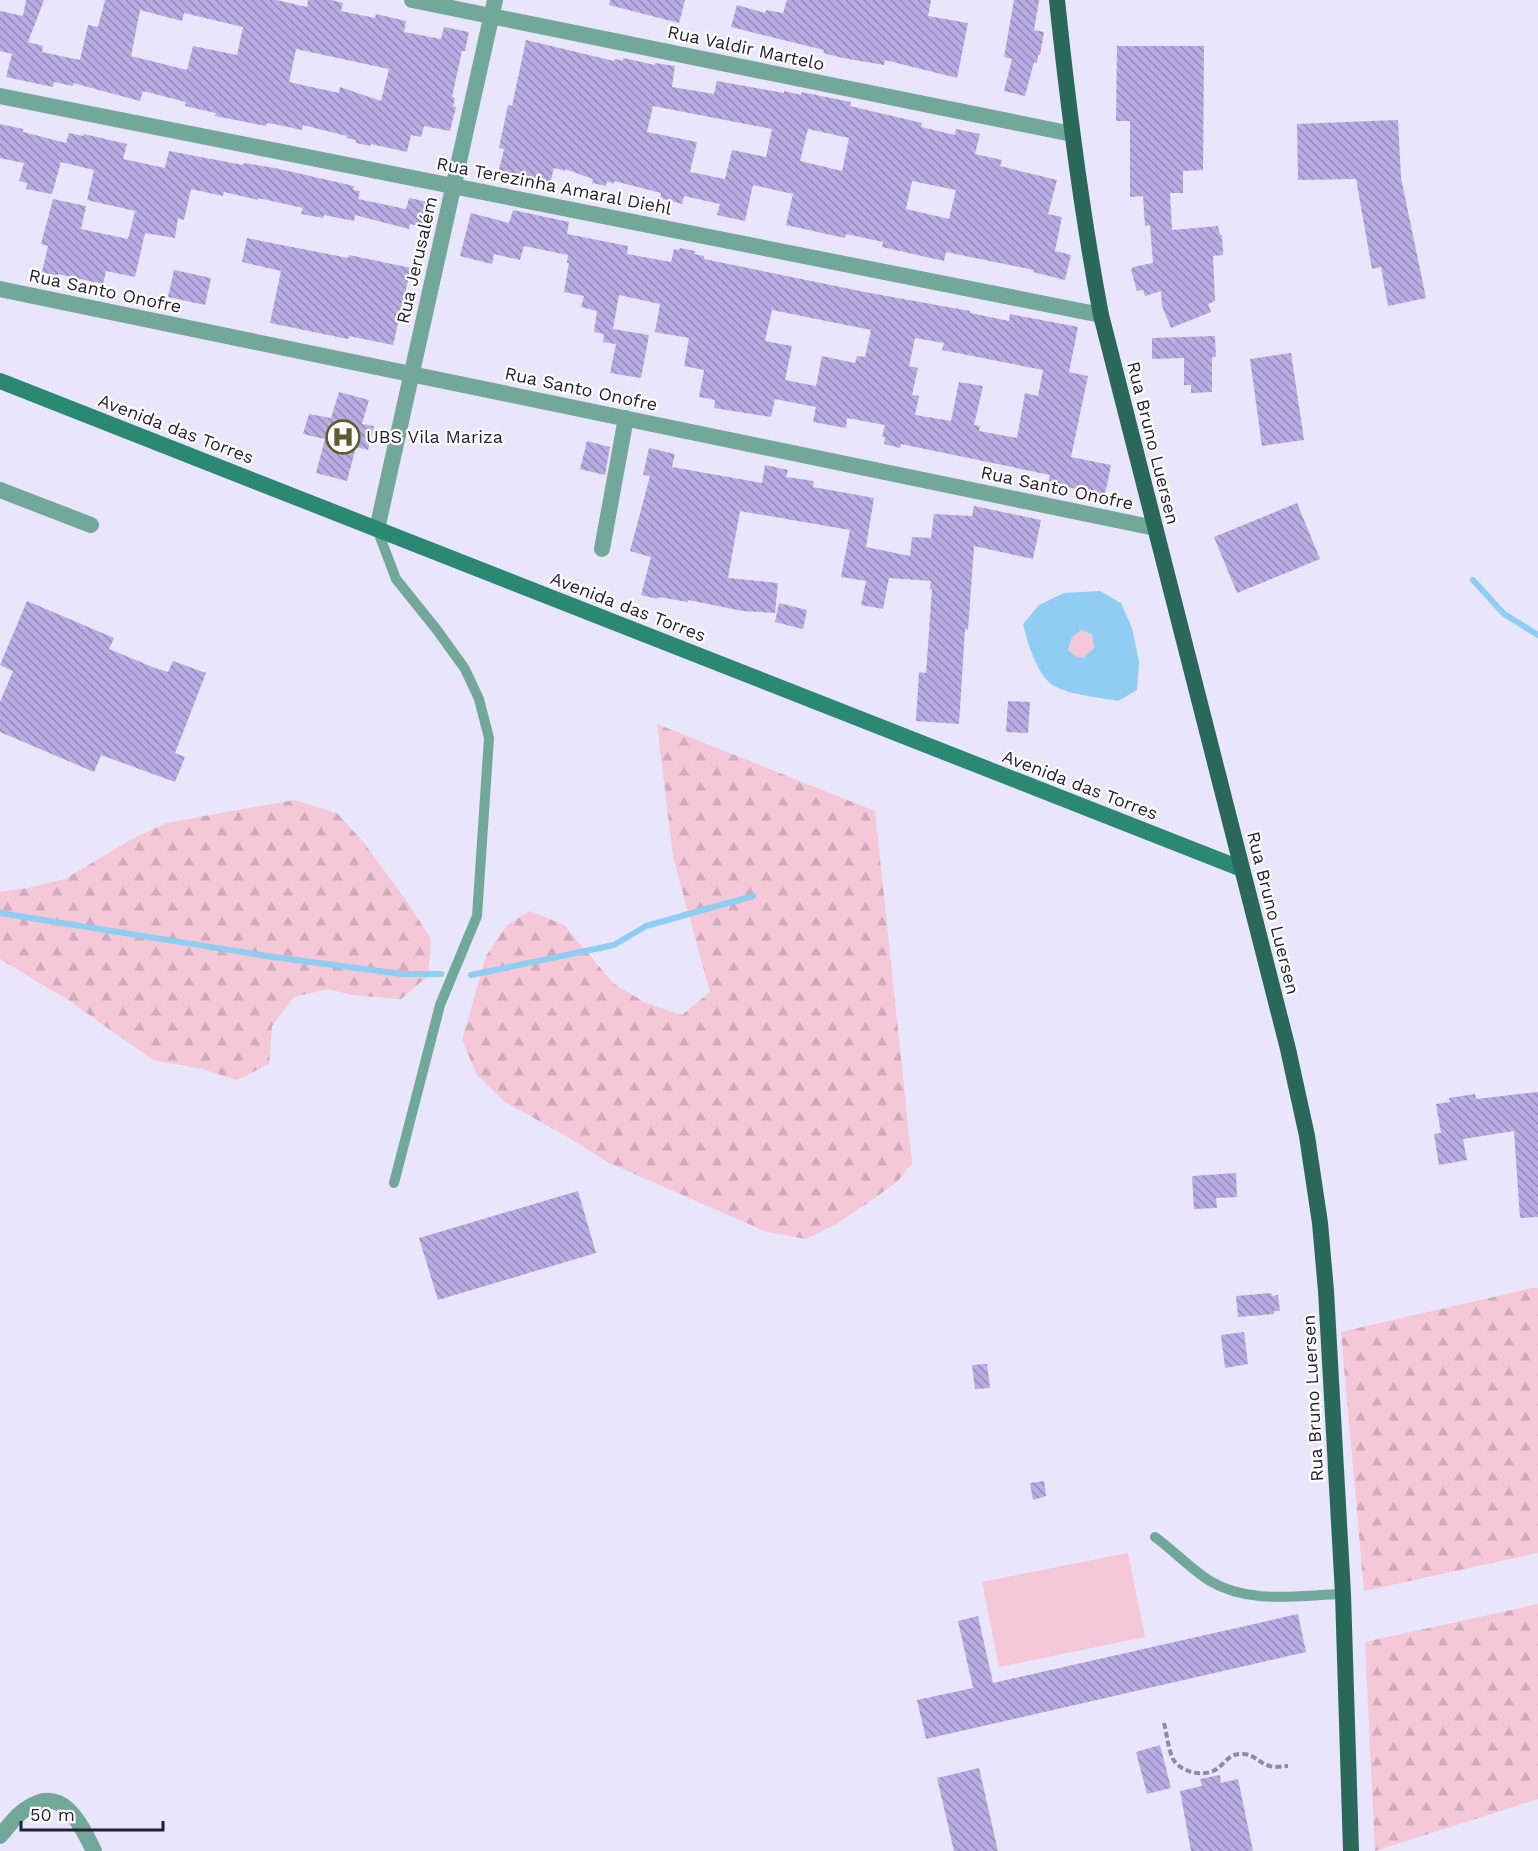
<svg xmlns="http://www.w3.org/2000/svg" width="1538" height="1851" viewBox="0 0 1538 1851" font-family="'Work Sans',sans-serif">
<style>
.grass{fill:#f4c8d7}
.forest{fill:url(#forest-firs)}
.water{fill:#90cdf2;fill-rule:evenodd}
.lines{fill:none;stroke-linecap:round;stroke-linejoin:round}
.stream{stroke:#90cdf2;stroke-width:6}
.building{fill:url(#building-back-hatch);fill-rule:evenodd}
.path{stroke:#8e8a9f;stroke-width:4;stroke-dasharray:6 3;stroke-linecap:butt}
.service{stroke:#72a899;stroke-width:10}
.minor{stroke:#72a899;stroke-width:16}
.secondary{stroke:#2a8874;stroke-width:16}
.primary{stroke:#2a695a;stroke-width:16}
.labels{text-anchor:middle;stroke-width:4.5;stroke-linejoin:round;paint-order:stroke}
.street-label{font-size:18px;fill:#231e32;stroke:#fff}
.poi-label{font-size:18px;fill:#231e32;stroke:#fff;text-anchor:start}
</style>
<defs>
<pattern id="forest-firs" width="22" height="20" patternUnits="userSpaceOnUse" patternTransform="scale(1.5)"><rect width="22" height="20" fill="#f4c8d7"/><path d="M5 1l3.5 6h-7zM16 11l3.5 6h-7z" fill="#d1abb9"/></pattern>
<pattern id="building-back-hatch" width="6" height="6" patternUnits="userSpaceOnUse" patternTransform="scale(1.5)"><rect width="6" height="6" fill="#b9ace2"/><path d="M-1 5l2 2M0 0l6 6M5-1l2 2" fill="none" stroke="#968bb8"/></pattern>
</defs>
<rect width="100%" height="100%" fill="#e9e5fb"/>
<path class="grass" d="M 1081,630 L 1092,634 L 1094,649 L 1083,658 L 1077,657 L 1068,650 L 1072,637 Z
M 1128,1553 L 1145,1637 L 999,1667 L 982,1582 Z"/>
<path class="forest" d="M 657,724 L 875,811 L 912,1163 L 898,1181 L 869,1202 L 838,1223 L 806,1239 L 767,1232 L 607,1162 L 566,1136 L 505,1102 L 477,1075 L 462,1040 L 486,956 L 507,925 L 530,911 L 564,925 L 614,984 L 646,1003 L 682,1015 L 710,992 L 673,857 Z
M 294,800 L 337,813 L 364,843 L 408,903 L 431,939 L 428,976 L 401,999 L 351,995 L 329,989 L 294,997 L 272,1026 L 269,1064 L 237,1080 L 202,1069 L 153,1060 L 71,1002 L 0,959 L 0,892 L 28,888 L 65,879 L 132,839 L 166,823 Z
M 1532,1288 L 1538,1288 L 1538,1553 L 1364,1591 L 1341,1332 Z
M 1538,1604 L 1538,1799 L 1375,1851 L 1365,1642 Z"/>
<path class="water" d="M 1100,591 L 1121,603 L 1132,628 L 1139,662 L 1137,690 L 1118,701 C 1099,697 1065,695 1050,683 C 1036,671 1027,641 1023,624 L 1039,605 L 1064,593 ZM 1081,630 L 1092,634 L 1094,648 L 1083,658 L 1077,657 L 1068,650 L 1072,637 Z"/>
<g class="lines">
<path class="stream" d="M 1473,580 L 1504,614 L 1538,635
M 0,913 L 273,957 L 402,974 L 441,974
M 471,975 L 614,945 L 646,926 L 753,896"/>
</g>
<path class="building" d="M 26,0 L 44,0 L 28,42 L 43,46 L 42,52 L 80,60 L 88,25 L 98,27 L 105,0 L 276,0 L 307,7 L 308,0 L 331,0 L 343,3 L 341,11 L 375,18 L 376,14 L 406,21 L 404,32 L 441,39 L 444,27 L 469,32 L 465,51 L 462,51 L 452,97 L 455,98 L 453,106 L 456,107 L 450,131 L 424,126 L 421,137 L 411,135 L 407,152 L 371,144 L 370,146 L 356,143 L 356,140 L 346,138 L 347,136 L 303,125 L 302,130 L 274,124 L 267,123 L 266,126 L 215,116 L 216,113 L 185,106 L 186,102 L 143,91 L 140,101 L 73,83 L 73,86 L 54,82 L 53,87 L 6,77 L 12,54 L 0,51 L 0,11 L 23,16 ZM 140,10 L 182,21 L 184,13 L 243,27 L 237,55 L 193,46 L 187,70 L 131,56 ZM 296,49 L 389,69 L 381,101 L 340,87 L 339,93 L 289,82 Z
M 610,0 L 685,0 L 679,23 L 609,5 Z
M 787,0 L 931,0 L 928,16 L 968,23 L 957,78 L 885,60 L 884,65 L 843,58 L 823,53 L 824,50 L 731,27 L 737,5 L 765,13 L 766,10 L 783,13 Z
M 1014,0 L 1039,0 L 1034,30 L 1044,32 L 1040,55 L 1038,55 L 1037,63 L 1034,62 L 1025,96 L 1004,91 L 1012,59 L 1004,57 Z
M 526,40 L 614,61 L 615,59 L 623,61 L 623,58 L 655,65 L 655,63 L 675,66 L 672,87 L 714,94 L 717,81 L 784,93 L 784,91 L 801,95 L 801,92 L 851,102 L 850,106 L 922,123 L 921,127 L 955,135 L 956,129 L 980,134 L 975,154 L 1002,160 L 1000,166 L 1057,180 L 1048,214 L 1062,217 L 1055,251 L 1071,255 L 1065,280 L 1033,272 L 1034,270 L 946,252 L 944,261 L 882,247 L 883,242 L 846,234 L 845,238 L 786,225 L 793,194 L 753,185 L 745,221 L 717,215 L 720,204 L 684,196 L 682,204 L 660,198 L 661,193 L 614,181 L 614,184 L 607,181 L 606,186 L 592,183 L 593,179 L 565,169 L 565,171 L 554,168 L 549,188 L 518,180 L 519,175 L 499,170 L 504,149 L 499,148 L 508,105 L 512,106 ZM 653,106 L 772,129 L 766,157 L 732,150 L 725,179 L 690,172 L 697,142 L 647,132 ZM 808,129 L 849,138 L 842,171 L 800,161 ZM 912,181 L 956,190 L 949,219 L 906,209 Z
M 1117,46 L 1204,46 L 1203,170 L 1183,171 L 1183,193 L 1170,193 L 1172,230 L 1218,226 L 1220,235 L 1222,235 L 1223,255 L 1213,256 L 1215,301 L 1208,304 L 1211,312 L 1171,328 L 1162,306 L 1161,291 L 1145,296 L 1143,290 L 1137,291 L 1131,270 L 1133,267 L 1153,263 L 1150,225 L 1145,226 L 1143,196 L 1130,197 L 1130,121 L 1116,121 Z
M 1398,120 L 1401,178 L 1426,298 L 1388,306 L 1381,267 L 1372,269 L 1356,179 L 1298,180 L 1297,124 Z
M 0,124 L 23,129 L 23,132 L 66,143 L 69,133 L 83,136 L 84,134 L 127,144 L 123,159 L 165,168 L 169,151 L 243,165 L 244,163 L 275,168 L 354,186 L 353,190 L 360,191 L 358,199 L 406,209 L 409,198 L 433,203 L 427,228 L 410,224 L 409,229 L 355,215 L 354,221 L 324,215 L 323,218 L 301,214 L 303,208 L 258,198 L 258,200 L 224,192 L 223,196 L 191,189 L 184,220 L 178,218 L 175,238 L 145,233 L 135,277 L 106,271 L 103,284 L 58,274 L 58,276 L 42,272 L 48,246 L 41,244 L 53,199 L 86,206 L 81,229 L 128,239 L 135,211 L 87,200 L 94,170 L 61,162 L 52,194 L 26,189 L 27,183 L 19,181 L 24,163 L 0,158 Z
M 513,210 L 569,222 L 567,234 L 628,246 L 627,254 L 671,262 L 674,249 L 679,250 L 680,248 L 695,251 L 694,254 L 704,256 L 704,259 L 870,293 L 970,311 L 970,313 L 1009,321 L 1010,314 L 1078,327 L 1069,372 L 1088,376 L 1071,457 L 1111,465 L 1105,495 L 1048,483 L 1050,475 L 901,444 L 900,448 L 884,444 L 885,437 L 882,437 L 885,425 L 847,418 L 846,428 L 813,422 L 816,407 L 775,399 L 771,417 L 714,408 L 715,400 L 699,397 L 704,370 L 684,366 L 689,338 L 655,332 L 660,304 L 619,295 L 613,329 L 649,335 L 641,378 L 610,373 L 616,344 L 603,342 L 604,334 L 594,332 L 597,311 L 581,307 L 584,296 L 564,292 L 569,263 L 567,263 L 568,255 L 524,246 L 520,260 L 494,254 L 492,264 L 460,256 L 471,213 L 509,223 ZM 772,310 L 871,330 L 865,357 L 857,356 L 855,363 L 822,356 L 816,386 L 785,380 L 792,346 L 765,341 ZM 915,338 L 944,343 L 942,350 L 1043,370 L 1038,396 L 1025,393 L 1017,438 L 979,431 L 980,426 L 974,425 L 983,386 L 959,382 L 951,421 L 915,415 L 919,396 L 912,395 L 918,368 L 909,366 Z
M 247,238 L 348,258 L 349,255 L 411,268 L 393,345 L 349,336 L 348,339 L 270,323 L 281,271 L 242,262 Z
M 174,270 L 211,278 L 205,305 L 168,297 Z
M 1215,336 L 1216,357 L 1212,357 L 1212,392 L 1191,393 L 1191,385 L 1184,385 L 1184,358 L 1152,359 L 1152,338 Z
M 1291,353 L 1304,440 L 1262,446 L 1250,359 Z
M 339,392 L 369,400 L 362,424 L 374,426 L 368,450 L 356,447 L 347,481 L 316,473 L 325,439 L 303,434 L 309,414 L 331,418 Z
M 587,441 L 610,447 L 605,475 L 580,469 Z
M 649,448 L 675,454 L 672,467 L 762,483 L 765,465 L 788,470 L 786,477 L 814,481 L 813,487 L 874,498 L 866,547 L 910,556 L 912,537 L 931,538 L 934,514 L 972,516 L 974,506 L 1041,520 L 1033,559 L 974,546 L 968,630 L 965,629 L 959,724 L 916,721 L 919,672 L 926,673 L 932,589 L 930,589 L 931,581 L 889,578 L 883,609 L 861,605 L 866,581 L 841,577 L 850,530 L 740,511 L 728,578 L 778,583 L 775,613 L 743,611 L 688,600 L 688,602 L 659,597 L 658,599 L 641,595 L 651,557 L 630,551 L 650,476 L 643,475 Z
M 1297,503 L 1320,559 L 1237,593 L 1214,537 Z
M 27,601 L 114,638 L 109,649 L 155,668 L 168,672 L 173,661 L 206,673 L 175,753 L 185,757 L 175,782 L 101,755 L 94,772 L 0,732 L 0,702 L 13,671 L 0,665 Z
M 779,603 L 807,610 L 803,629 L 775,622 Z
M 1008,701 L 1030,702 L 1028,733 L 1006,732 Z
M 1538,1092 L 1538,1217 L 1520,1218 L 1514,1131 L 1463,1139 L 1467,1160 L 1439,1165 L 1434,1134 L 1441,1133 L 1436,1104 L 1450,1102 L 1449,1098 L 1475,1094 L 1476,1099 Z
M 1236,1173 L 1237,1197 L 1216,1198 L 1217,1208 L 1194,1209 L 1192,1176 Z
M 578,1191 L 596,1253 L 438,1300 L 419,1238 Z
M 1271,1293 L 1272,1296 L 1278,1295 L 1280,1311 L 1274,1311 L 1274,1314 L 1238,1317 L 1236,1296 Z
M 1244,1332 L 1248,1364 L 1225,1368 L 1221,1335 Z
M 987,1364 L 990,1388 L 975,1389 L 972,1365 Z
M 1044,1481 L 1046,1496 L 1033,1500 L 1030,1483 Z
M 1298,1614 L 1306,1652 L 926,1739 L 917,1700 L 973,1688 L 958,1621 L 978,1616 L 993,1683 Z
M 1160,1745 L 1171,1788 L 1147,1794 L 1136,1752 Z
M 979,1768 L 998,1851 L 954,1851 L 937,1778 Z
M 1220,1775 L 1221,1783 L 1238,1779 L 1253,1851 L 1191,1851 L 1180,1791 L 1202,1786 L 1200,1779 Z"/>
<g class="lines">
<path class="path" d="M 1164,1723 C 1167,1734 1168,1749 1173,1759 C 1181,1773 1206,1778 1218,1768 C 1226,1762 1229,1754 1241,1754 C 1254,1753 1258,1763 1270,1766 C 1275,1768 1283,1766 1288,1766"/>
<path class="service" d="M 377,529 L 396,579 L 437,630 L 465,669 L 479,699 L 489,738 L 477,916 L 440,1005 L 394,1183
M 1155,1537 C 1173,1550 1192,1570 1210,1581 C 1250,1605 1299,1595 1343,1594"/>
<path class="minor" d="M 412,0 L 1072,134
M 0,96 L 1101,315
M 0,289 L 1155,528
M 0,490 L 91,525
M 377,529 L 495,0
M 602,549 L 626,418
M 0,1836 C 8,1827 16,1815 26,1809 C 63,1783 81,1825 94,1851"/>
<path class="secondary" d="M 0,381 L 1242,869"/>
<path class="primary" d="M 1057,0 C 1068,106 1081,210 1101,315 L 1288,1049 L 1307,1136 L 1320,1223 L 1326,1291 L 1343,1594 L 1351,1851"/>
</g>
<defs>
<symbol id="hospital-ring" viewBox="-11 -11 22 22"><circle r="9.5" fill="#fff" stroke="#585e2d" stroke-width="1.5"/><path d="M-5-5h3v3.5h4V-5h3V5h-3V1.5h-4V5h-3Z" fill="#585e2d"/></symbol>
</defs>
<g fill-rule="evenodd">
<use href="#hospital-ring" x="324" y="418" width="38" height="38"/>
</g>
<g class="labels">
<g class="street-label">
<text transform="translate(746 48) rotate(12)" y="6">Rua Valdir Martelo</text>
<text transform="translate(554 186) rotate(11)" y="6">Rua Terezinha Amaral Diehl</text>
<text transform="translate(417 260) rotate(-77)" y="6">Rua Jerusalém</text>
<text transform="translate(105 291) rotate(12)" y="6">Rua Santo Onofre</text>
<text transform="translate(581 389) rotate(12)" y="6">Rua Santo Onofre</text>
<text transform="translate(176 429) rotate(21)" y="6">Avenida das Torres</text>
<text transform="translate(1153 443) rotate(76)" y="6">Rua Bruno Luersen</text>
<text transform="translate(1057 488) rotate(12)" y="6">Rua Santo Onofre</text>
<text transform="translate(628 607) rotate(21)" y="6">Avenida das Torres</text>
<text transform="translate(1080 785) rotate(21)" y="6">Avenida das Torres</text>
<text transform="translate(1273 913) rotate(76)" y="6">Rua Bruno Luersen</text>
<text transform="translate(1313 1398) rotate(-93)" y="6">Rua Bruno Luersen</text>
</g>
<g class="poi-label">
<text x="366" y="443">UBS Vila Mariza</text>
</g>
</g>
<path d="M21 1821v9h142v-9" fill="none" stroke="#231e32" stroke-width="3"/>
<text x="30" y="1821" font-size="18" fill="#231e32" stroke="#ffffff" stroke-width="4.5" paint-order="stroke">50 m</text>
</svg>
